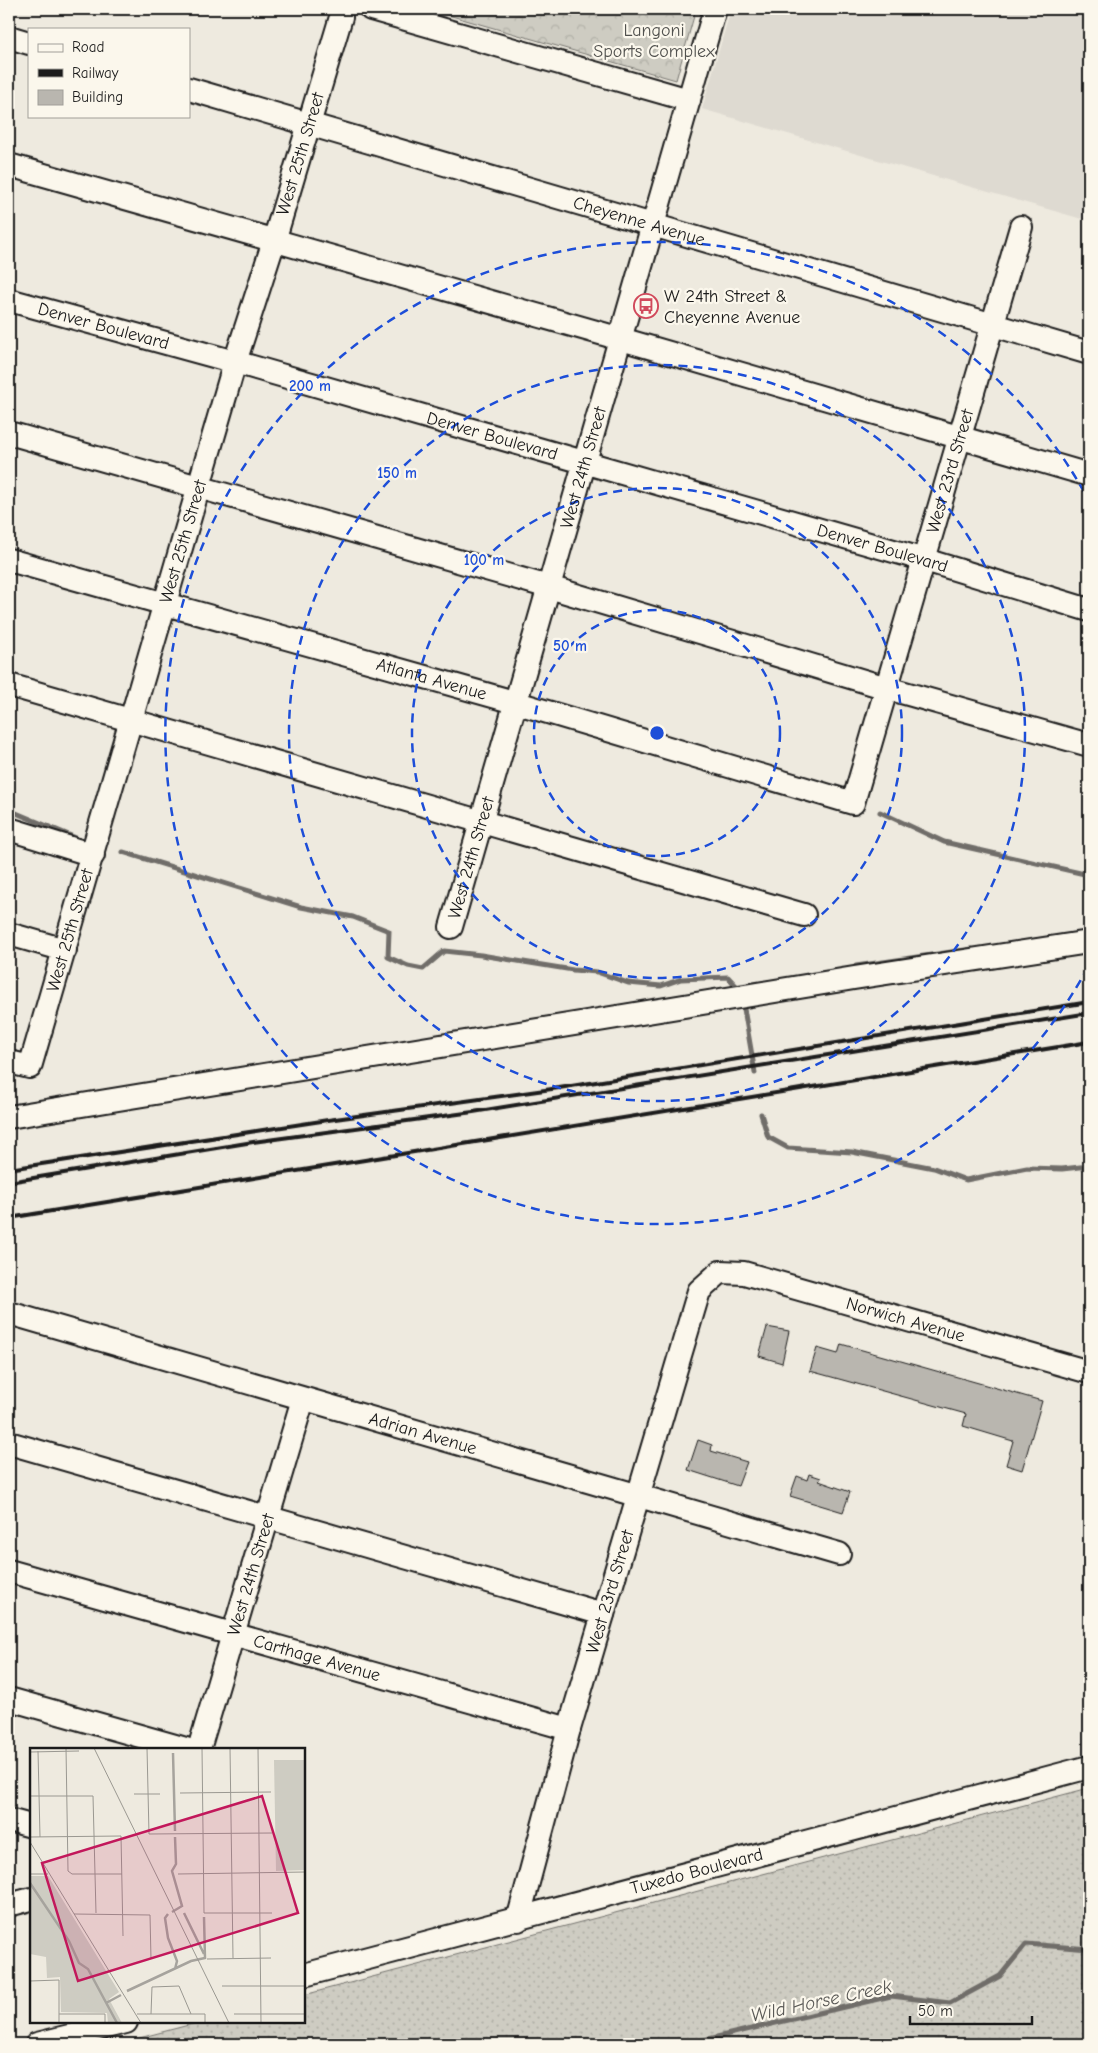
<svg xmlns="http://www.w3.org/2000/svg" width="1098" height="2053" viewBox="0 0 1098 2053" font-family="'Comic Neue',sans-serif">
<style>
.built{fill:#dedad1}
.grass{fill:url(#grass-dots);stroke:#75746f}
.forest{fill:url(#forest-crowns);stroke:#75746f}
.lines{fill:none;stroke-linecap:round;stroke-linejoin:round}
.stream{stroke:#6f6d69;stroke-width:5}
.building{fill:#b9b6af;stroke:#1c1c1c}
.minor-casing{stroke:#1c1c1c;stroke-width:26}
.minor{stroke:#fbf7ec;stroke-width:22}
.rail{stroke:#1c1c1c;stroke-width:4}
.ring{fill:none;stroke:#1d4ed8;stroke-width:2.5;stroke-dasharray:9 6}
.labels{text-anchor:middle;stroke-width:4.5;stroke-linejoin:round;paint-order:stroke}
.park-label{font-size:18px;fill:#51514e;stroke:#fbf7ec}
.street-label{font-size:18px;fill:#1c1c1c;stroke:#fbf7ec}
.poi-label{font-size:18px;fill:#1c1c1c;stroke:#fbf7ec;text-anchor:start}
.water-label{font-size:19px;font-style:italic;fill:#5a5956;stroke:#fbf7ec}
.inset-river{fill:none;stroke:#a6a39d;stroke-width:2.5}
.inset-road{fill:none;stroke:#9a9891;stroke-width:1}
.view{fill:#c2185b;fill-opacity:0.15;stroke:#c2185b;stroke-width:2.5}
.inset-edge{fill:none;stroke:#1c1c1c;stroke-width:2.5}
.centre{fill:#1d4ed8;stroke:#fbf7ec;stroke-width:2.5}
.ring-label{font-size:15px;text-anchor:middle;font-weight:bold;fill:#1d4ed8;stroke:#fbf7ec;stroke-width:4.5;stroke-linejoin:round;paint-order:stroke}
</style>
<defs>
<pattern id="grass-dots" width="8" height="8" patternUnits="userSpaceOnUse" patternTransform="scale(1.25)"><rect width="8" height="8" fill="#ceccc2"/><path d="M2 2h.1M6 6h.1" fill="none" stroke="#b0afa6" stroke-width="1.8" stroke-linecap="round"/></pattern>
<pattern id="forest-crowns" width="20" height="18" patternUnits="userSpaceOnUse" patternTransform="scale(1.25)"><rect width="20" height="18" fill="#ceccc2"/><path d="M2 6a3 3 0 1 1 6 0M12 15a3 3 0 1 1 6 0" fill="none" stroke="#b0afa6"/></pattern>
</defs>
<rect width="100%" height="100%" fill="#eeeadf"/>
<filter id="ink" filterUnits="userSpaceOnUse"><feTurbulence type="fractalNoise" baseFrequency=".02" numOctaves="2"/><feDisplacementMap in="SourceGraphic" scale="10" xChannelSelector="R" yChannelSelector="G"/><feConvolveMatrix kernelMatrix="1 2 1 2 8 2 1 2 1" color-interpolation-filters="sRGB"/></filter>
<g filter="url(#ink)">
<path class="built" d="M 731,9 L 1089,9 L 1089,221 L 702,109 Z"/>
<path class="grass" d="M 1089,1788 L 1089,2044 L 127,2044 L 128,2041 L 200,2022 L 304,2022 L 304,1995 Z"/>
<path class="forest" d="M 427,9 L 696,9 L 676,80 Z"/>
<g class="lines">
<path class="stream" d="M 9,810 L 76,838
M 880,812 L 944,842 L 1089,875
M 123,852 L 301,907 L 353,917 L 389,931 L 388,957 L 408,966 L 423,969 L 444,951 L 481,955 L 573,970 L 597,972 L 628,983 L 661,986 L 681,979 L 728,977 L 740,990
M 856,966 L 972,949
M 743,1003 L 755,1073
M 761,1114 L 768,1137 L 788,1148 L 852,1152 L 934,1168 L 966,1180 L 1027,1168 L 1062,1169 L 1089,1166
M 687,2044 L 891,1996 L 950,2003 L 1000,1976 L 1026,1944 L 1089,1949"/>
</g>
<path class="building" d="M 767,1327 L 789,1331 L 782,1363 L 759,1356 Z
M 841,1344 L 1042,1401 L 1022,1470 L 1006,1465 L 1013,1441 L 963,1426 L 966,1414 L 810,1371 L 817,1348 L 838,1354 Z
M 698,1440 L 712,1445 L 711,1451 L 747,1462 L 738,1486 L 688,1470 Z
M 809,1474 L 821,1478 L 819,1481 L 850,1492 L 843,1512 L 790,1496 L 797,1476 L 807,1480 Z"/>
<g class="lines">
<defs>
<g id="minor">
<path d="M 371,9 L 689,100"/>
<path d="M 9,37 L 29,43"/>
<path id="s1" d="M 189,89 L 1089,353"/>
<path d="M 9,165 L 621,339 L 1089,475"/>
<path id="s2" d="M 9,300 L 235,362 L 925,560 L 1089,610"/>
<path d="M 9,433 L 549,587 L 887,688 L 1089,745"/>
<path id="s3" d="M 9,560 L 514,702 L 853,803 L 1021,227"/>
<path d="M 9,685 L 804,915"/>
<path d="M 9,829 L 93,855"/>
<path id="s4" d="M 451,927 L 715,9"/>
<path d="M 9,934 L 65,950"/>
<path id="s5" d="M 9,1062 L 30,1067 L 235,362 L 274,241 L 341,17"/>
<path d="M 9,1117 L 854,978 L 1089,942"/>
<path id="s6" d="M 9,1313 L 839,1554"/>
<path d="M 9,1443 L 603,1614"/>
<path id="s7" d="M 9,1571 L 569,1729"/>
<path d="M 9,1699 L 186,1749"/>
<path id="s8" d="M 199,1749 L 303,1399"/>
<path d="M 9,1820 L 31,1826"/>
<path d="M 9,1905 L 31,1899"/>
<path id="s9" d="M 518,1920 L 569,1729 L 699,1291 L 720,1272 L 744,1273 L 1089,1372"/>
<path id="s10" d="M 304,1975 L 1089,1767"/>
<path d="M 37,2044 L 126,2022"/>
</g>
</defs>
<use href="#minor" class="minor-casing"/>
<use href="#minor" class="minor"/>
<path class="rail" d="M 9,1169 L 328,1120 L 559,1088 L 1089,1002
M 9,1182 L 253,1142 L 473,1112 L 1089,1013
M 9,1218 L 1089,1042"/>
</g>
</g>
<g class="ring">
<circle cx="657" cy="733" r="123"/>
<circle cx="657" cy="733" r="245"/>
<circle cx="657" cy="733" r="368"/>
<path d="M1088 967A491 491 0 1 1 1088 499"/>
</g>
<defs>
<symbol id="bus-ring" viewBox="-11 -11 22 22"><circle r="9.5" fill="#fbf7ec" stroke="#d1495b" stroke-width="1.5"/><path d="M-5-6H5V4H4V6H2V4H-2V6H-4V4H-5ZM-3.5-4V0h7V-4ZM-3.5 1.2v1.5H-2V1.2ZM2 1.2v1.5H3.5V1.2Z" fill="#d1495b"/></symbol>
</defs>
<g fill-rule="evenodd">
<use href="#bus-ring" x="632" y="292" width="28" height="28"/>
</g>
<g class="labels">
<g class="park-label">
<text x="654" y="36">Langoni<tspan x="654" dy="21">Sports Complex</tspan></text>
</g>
<g class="street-label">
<text dy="6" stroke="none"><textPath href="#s5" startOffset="974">West 25th Street</textPath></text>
<text dy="6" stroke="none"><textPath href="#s1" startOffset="469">Cheyenne Avenue</textPath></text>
<text dy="6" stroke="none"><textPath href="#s2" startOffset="98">Denver Boulevard</textPath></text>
<text dy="6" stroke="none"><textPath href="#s2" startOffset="502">Denver Boulevard</textPath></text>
<text dy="6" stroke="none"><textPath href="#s4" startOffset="478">West 24th Street</textPath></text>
<text dy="6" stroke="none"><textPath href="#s3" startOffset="1224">West 23rd Street</textPath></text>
<text dy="6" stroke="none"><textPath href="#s5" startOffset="569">West 25th Street</textPath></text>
<text dy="6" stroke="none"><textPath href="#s2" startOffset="908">Denver Boulevard</textPath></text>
<text dy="6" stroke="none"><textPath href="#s3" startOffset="439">Atlanta Avenue</textPath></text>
<text dy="6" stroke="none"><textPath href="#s4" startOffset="72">West 24th Street</textPath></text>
<text dy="6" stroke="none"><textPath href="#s5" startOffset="164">West 25th Street</textPath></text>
<text dy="6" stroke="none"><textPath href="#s9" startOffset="875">Norwich Avenue</textPath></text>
<text dy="6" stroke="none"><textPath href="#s6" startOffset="431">Adrian Avenue</textPath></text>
<text dy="6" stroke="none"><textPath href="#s8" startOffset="182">West 24th Street</textPath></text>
<text dy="6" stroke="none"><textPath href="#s9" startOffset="341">West 23rd Street</textPath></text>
<text dy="6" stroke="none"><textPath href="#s7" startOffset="320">Carthage Avenue</textPath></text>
<text dy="6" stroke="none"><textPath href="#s10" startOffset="406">Tuxedo Boulevard</textPath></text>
</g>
<g class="poi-label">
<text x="664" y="302">W 24th Street &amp;<tspan x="664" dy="21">Cheyenne Avenue</tspan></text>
</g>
<g class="water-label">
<text transform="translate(821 2000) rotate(-12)" y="7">Wild Horse Creek</text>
</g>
</g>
<g transform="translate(30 1748)">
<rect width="275" height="275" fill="#eeeadf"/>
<path d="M 0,128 L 18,128 L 89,244 L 79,251 L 92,275 L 78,275 L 77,265 L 31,264 L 30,229 L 17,230 L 16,209 L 0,206 Z" fill="#ceccc2"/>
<path d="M 244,12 L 275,12 L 275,122 L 246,123 Z" fill="#ceccc2"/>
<path class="inset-river" d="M 143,5 L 145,83M 0,135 L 39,193 L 49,215 L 58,221 L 87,275M 142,164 L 152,158 L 142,123 L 146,116 L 145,89M 154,165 L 174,206M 138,166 L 135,170 L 138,190 L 147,213 L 145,221M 97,243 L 161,213 L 175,210 L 174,169M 76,255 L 91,247"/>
<path class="inset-road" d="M 36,0 L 38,123 L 42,126 L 92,126M 64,0 L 199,275M 117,0 L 119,86 L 242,85M 172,0 L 174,165 L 242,165M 200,0 L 203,210M 228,0 L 231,275M 8,3 L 10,89M 0,4 L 49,3M 150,45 L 241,44M 104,46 L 130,46M 0,48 L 63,48 L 66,165M 0,89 L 91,88 L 93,188M 0,94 L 111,275M 0,126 L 18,126M 148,126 L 275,124M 44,166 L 120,167 L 121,211M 177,211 L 241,210M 0,233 L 29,232 L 29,275M 192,238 L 275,238M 29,266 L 75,266 L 75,275M 107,266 L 175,266 L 175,275M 121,266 L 122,239 L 149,238 L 161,266M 204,266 L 275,266"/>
<path class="view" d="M 232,48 L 268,165 L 48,233 L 12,115 Z"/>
<rect width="275" height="275" class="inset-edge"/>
</g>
<circle cx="657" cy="733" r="8" class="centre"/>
<g class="ring-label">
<text x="310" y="391">200 m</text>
<text x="397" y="478">150 m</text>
<text x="484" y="565">100 m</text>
<text x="570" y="651">50 m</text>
</g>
<rect width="1098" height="2053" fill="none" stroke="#fbf7ec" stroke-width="30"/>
<rect x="15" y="15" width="1068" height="2023" fill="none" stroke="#1c1c1c" stroke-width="2" filter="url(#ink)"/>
<rect x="28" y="28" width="162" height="90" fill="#fbf7ec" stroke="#a29f99"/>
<rect x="38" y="44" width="25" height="8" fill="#fbf7ec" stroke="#a29f99"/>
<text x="72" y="52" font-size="15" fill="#1c1c1c">Road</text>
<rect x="38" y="69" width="25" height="8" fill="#1c1c1c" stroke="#a29f99"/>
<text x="72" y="78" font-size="15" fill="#1c1c1c">Railway</text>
<rect x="38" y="90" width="25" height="15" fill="#b9b6af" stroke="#a29f99"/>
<text x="72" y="102" font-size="15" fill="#1c1c1c">Building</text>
<path d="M910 2016v8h122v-8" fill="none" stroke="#1c1c1c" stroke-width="2.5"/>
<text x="918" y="2016" font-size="15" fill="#1c1c1c" stroke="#fbf7ec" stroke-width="4" paint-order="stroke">50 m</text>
</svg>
